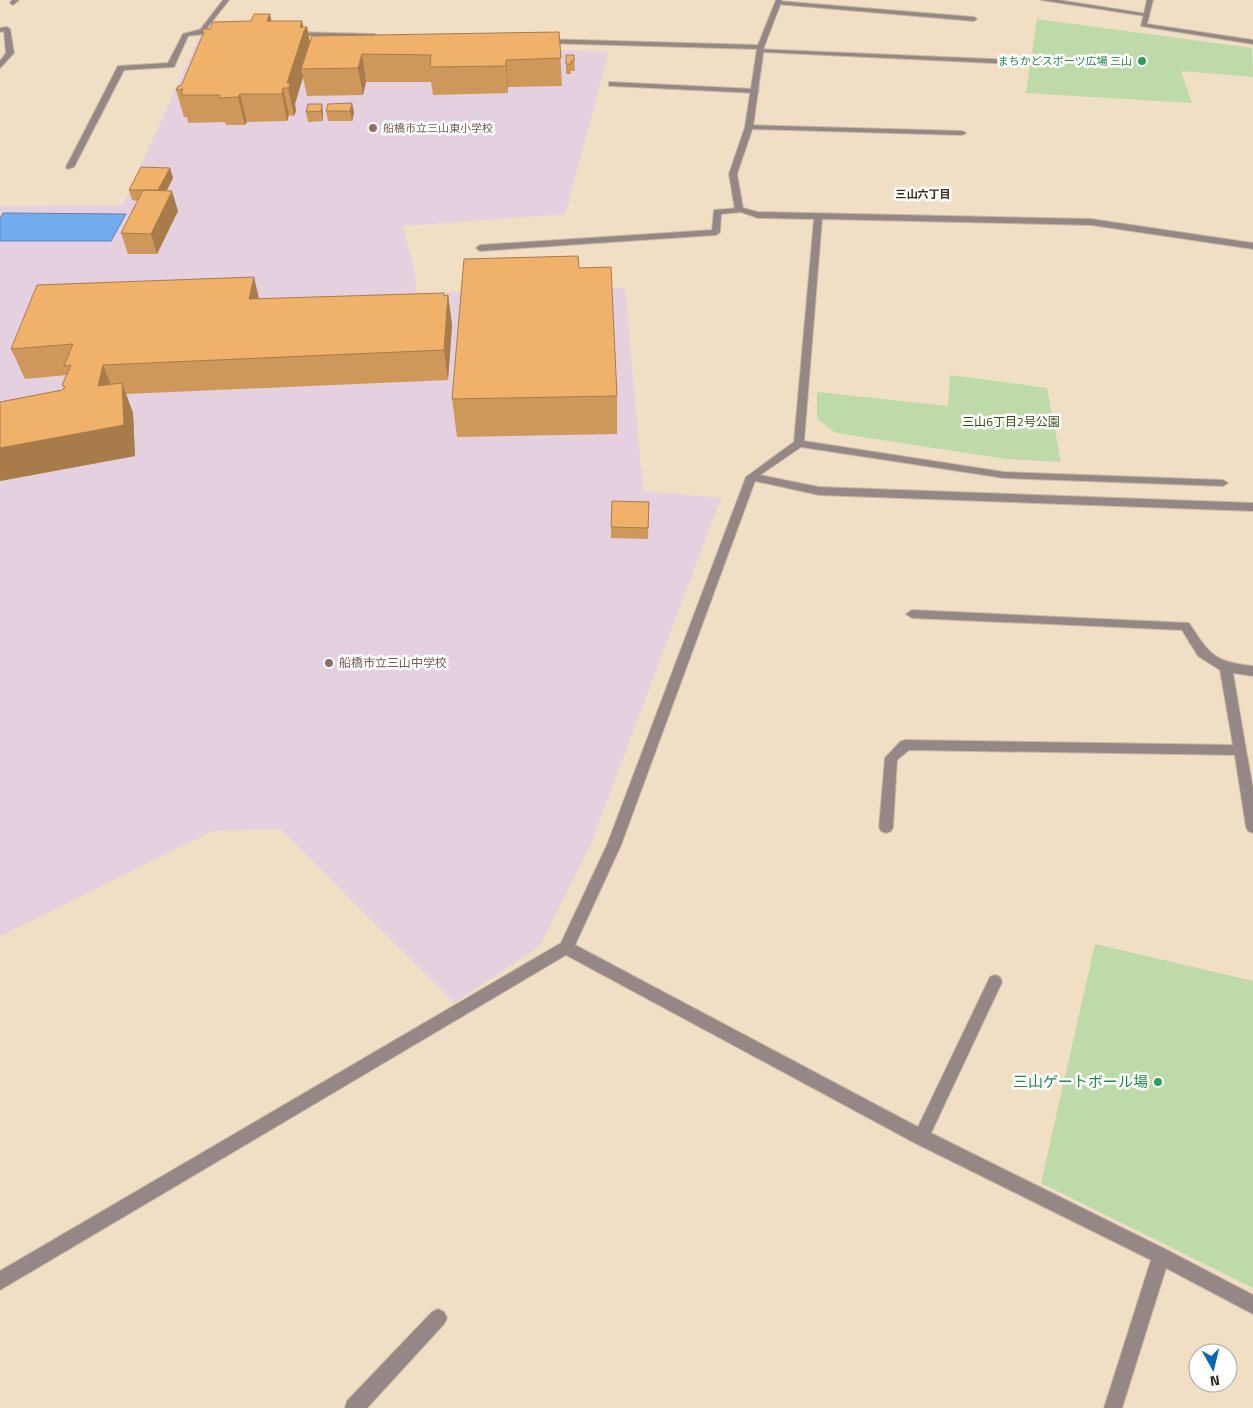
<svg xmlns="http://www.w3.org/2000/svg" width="1253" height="1408" viewBox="0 0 1253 1408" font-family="'Titillium Web','Noto Sans JP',sans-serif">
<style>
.education{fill:#e5d0df}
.green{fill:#bedaa8}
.water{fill:#72acef;stroke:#5d83af}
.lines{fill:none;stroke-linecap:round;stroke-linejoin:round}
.service-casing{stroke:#c9b9a3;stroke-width:2}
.minor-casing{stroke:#c9b9a3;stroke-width:2}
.service{fill:#968787;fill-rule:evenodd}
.minor{fill:#968787;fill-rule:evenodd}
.wall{fill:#ce985b}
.shaded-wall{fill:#a87c4a}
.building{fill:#f0b16a;stroke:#a87c4a}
.leisure-dot{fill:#2e9e5b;stroke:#fff;stroke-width:2}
.education-dot{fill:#8d6e63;stroke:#fff;stroke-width:2}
.labels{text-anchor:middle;stroke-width:5;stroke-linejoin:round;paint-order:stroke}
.far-leisure-label{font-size:11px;fill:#27864d;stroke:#fff;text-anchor:end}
.far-education-label{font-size:11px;fill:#785e54;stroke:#fff;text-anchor:start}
.far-neighbourhood-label{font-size:11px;font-weight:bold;fill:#392b16;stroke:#fff}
.park-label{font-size:12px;fill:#324d16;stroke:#fff}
.education-label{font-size:12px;fill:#785e54;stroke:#fff;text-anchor:start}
.near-leisure-label{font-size:15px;fill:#27864d;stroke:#fff;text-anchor:end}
</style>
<rect width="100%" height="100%" fill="#f0dec5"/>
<path class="education" d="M 199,37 L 609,52 L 565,214 L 403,226 L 415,273 L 416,293 L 625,288 L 643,491 L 721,498 L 591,843 L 539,947 L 454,1003 L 281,829 L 213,831 L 0,936 L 0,206 L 123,205 Z"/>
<path class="green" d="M 1037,19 L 1252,48 L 1253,77 L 1181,71 L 1192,103 L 1026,93 Z
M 950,375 L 1047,388 L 1061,462 L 1006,459 L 836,433 L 817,419 L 817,392 L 948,406 Z
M 1095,944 L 1253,981 L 1253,1288 L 1041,1183 Z"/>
<path class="water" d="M 3,213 L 126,214 L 111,241 L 0,241 L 0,219 Z"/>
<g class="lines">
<defs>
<path id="service" d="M 12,0 L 19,0 L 13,5 L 10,3 Z
M 223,0 L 229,0 L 204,32 L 200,32 L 200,30 Z
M 1041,0 L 1058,0 L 1148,14 L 1145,16 Z
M 778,1 L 974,17 L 977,19 L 974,21 L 776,4 L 776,2 Z
M 759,49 L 1014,60 L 1018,62 L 1014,64 L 761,52 L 758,50 Z
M 609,82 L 755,89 L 759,91 L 755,93 L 612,86 L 609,86 Z
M 746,125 L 962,131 L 966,133 L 962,135 L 749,129 L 745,127 Z
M 739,208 L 743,210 L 742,212 L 721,214 L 720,232 L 716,235 L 480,251 L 476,248 L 480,245 L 712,230 L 714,210 Z
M 1240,745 L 1245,746 L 1246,750 L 1253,788 L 1253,833 L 1248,831 L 1246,827 L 1234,750 L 1235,746 Z"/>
<path id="minor" d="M 776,0 L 782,0 L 764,47 L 753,127 L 737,174 L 743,208 L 758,212 L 1091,219 L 1253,243 L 1253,249 L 1091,225 L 822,219 L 804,441 L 1004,472 L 1223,480 L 1228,483 L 1223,486 L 1004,478 L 801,447 L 760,475 L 819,487 L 1253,503 L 1253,511 L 819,495 L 755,481 L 621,845 L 575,945 L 918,1127 L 990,977 L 995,975 L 1000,977 L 1002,982 L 931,1133 L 1167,1250 L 1253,1295 L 1253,1314 L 1166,1268 L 1122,1408 L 1104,1408 L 1151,1260 L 915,1143 L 566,955 L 0,1290 L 0,1271 L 561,943 L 607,845 L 746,477 L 794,442 L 814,219 L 758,218 L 735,210 L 729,174 L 745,127 L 757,49 L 542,43 L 539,41 L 542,39 L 758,45 Z
M 1147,0 L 1153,0 L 1147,24 L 1253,40 L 1253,44 L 1141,26 Z
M 7,27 L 10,29 L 14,53 L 0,68 L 0,61 L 6,53 L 4,31 L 0,32 L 0,28 Z
M 202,29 L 220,29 L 223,31 C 216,35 198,34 188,36 L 174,67 L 124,70 L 74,167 L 67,169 L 66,167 L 118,66 L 168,63 L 183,34 Z
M 291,32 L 375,34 L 378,36 L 375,38 L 293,35 L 291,34 Z
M 912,610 L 1189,623 C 1210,655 1214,662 1253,666 L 1253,676 L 1233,673 L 1246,750 L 1245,754 L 1240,755 L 909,750 L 897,760 L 893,827 L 891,831 L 886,833 L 881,831 L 879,827 L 885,758 L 901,741 L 906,740 L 1233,745 L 1220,670 L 1198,656 L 1182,630 L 912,618 L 906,614 Z
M 438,1309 L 444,1312 L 447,1318 L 444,1324 L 367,1408 L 345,1408 L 347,1401 L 432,1312 Z"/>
</defs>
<use href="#service" class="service-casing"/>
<use href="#minor" class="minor-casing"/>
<use href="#service" class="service"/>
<use href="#minor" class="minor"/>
</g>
<path class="wall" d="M 270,14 L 271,21 L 302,21 L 303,27 L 307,27 L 310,41 L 559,32 L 562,86 L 508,87 L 508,93 L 433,95 L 431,82 L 366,82 L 363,95 L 307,96 L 303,77 L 295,104 L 296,111 L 294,116 L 289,115 L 287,121 L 247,122 L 245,125 L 226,125 L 225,122 L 188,123 L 187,117 L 184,117 L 176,90 L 181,86 L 203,36 L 202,32 L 210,29 L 251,21 Z
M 574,55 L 575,71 L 571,71 L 571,74 L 566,74 L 566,64 Z
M 352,103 L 354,113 L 352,121 L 328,121 L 326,111 Z
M 322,104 L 323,114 L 323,121 L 308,122 L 306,112 Z
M 170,168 L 173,178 L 167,190 L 178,211 L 157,254 L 128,254 L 121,233 L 138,201 L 132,200 L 129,190 Z
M 579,268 L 617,396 L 617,434 L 457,437 L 452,399 Z
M 448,295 L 452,325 L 448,380 L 126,394 L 133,413 L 135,456 L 0,481 L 0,402 L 62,390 L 64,388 L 62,385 L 67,375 L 25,379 L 11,349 L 259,299 Z
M 649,502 L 648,539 L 611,538 L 611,527 Z"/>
<path class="shaded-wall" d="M 270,14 L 275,40 L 267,21 Z
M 302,21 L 304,30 L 307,27 L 312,54 L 301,69 L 303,77 L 295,104 L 296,111 L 294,116 L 287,83 Z
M 362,54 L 366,82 L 363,95 L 358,68 Z
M 506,60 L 508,87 L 508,93 L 506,66 Z
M 283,88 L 289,115 L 287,121 L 282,94 Z
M 240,94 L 247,122 L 245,125 L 238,97 Z
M 352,103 L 354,113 L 352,121 L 350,111 Z
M 322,104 L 323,114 L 323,121 L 321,111 Z
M 170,168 L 173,178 L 161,201 L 158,190 Z
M 172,191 L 178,211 L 157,254 L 151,234 Z
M 254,277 L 261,307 L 249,299 Z
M 448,295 L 452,325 L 448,380 L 444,350 Z
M 103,365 L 115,395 L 98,386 Z
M 122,383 L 133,413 L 135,456 L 0,481 L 0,448 Z"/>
<path class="building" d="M 254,14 L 270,14 L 267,21 L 302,21 L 300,27 L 307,27 L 304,31 L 287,83 L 290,83 L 289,88 L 283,88 L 282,94 L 240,94 L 238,97 L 219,98 L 220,95 L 181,95 L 183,89 L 176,90 L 178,86 L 181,86 L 204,32 L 202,32 L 203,29 L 210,29 L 213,22 L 251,21 Z
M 559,32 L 561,58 L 506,60 L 506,66 L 430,67 L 431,55 L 362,54 L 358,68 L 301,69 L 312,36 Z
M 566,55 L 574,55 L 574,61 L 571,61 L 571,64 L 566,64 Z
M 352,103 L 350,111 L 326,111 L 328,104 Z
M 308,104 L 322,104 L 321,111 L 306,112 Z
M 141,167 L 170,168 L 158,190 L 129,190 Z
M 143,190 L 172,191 L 151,234 L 121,233 Z
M 578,256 L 579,268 L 611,267 L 617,396 L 452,399 L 464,259 Z
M 254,277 L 249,299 L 444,293 L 444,296 L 448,295 L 444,350 L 103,365 L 98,386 L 122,383 L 124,425 L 0,448 L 0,402 L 62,390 L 65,387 L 62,385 L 71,365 L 64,366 L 73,344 L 11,349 L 37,285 Z
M 612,501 L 649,502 L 648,528 L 611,527 Z"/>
<g class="leisure-dot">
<circle cx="1142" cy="61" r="5"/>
<circle cx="1158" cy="1082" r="5"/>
</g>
<g class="education-dot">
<circle cx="373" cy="128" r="5"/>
<circle cx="329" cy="663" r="5"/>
</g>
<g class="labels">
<g class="far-leisure-label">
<text x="1132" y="65">まちかどスポーツ広場 三山</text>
</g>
<g class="far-education-label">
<text x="383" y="132">船橋市立三山東小学校</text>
</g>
<g class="far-neighbourhood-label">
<text x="923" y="198">三山六丁目</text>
</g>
<g class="park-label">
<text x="1011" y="426">三山6丁目2号公園</text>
</g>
<g class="education-label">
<text x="339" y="667">船橋市立三山中学校</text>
</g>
<g class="near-leisure-label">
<text x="1148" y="1087">三山ゲートボール場</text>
</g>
</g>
<g transform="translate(1213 1368) rotate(172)"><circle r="24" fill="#ffffff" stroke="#aaa7a3"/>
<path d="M0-4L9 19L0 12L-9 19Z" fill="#0068b4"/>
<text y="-8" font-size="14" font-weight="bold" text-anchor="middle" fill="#2b241a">N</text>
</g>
</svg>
